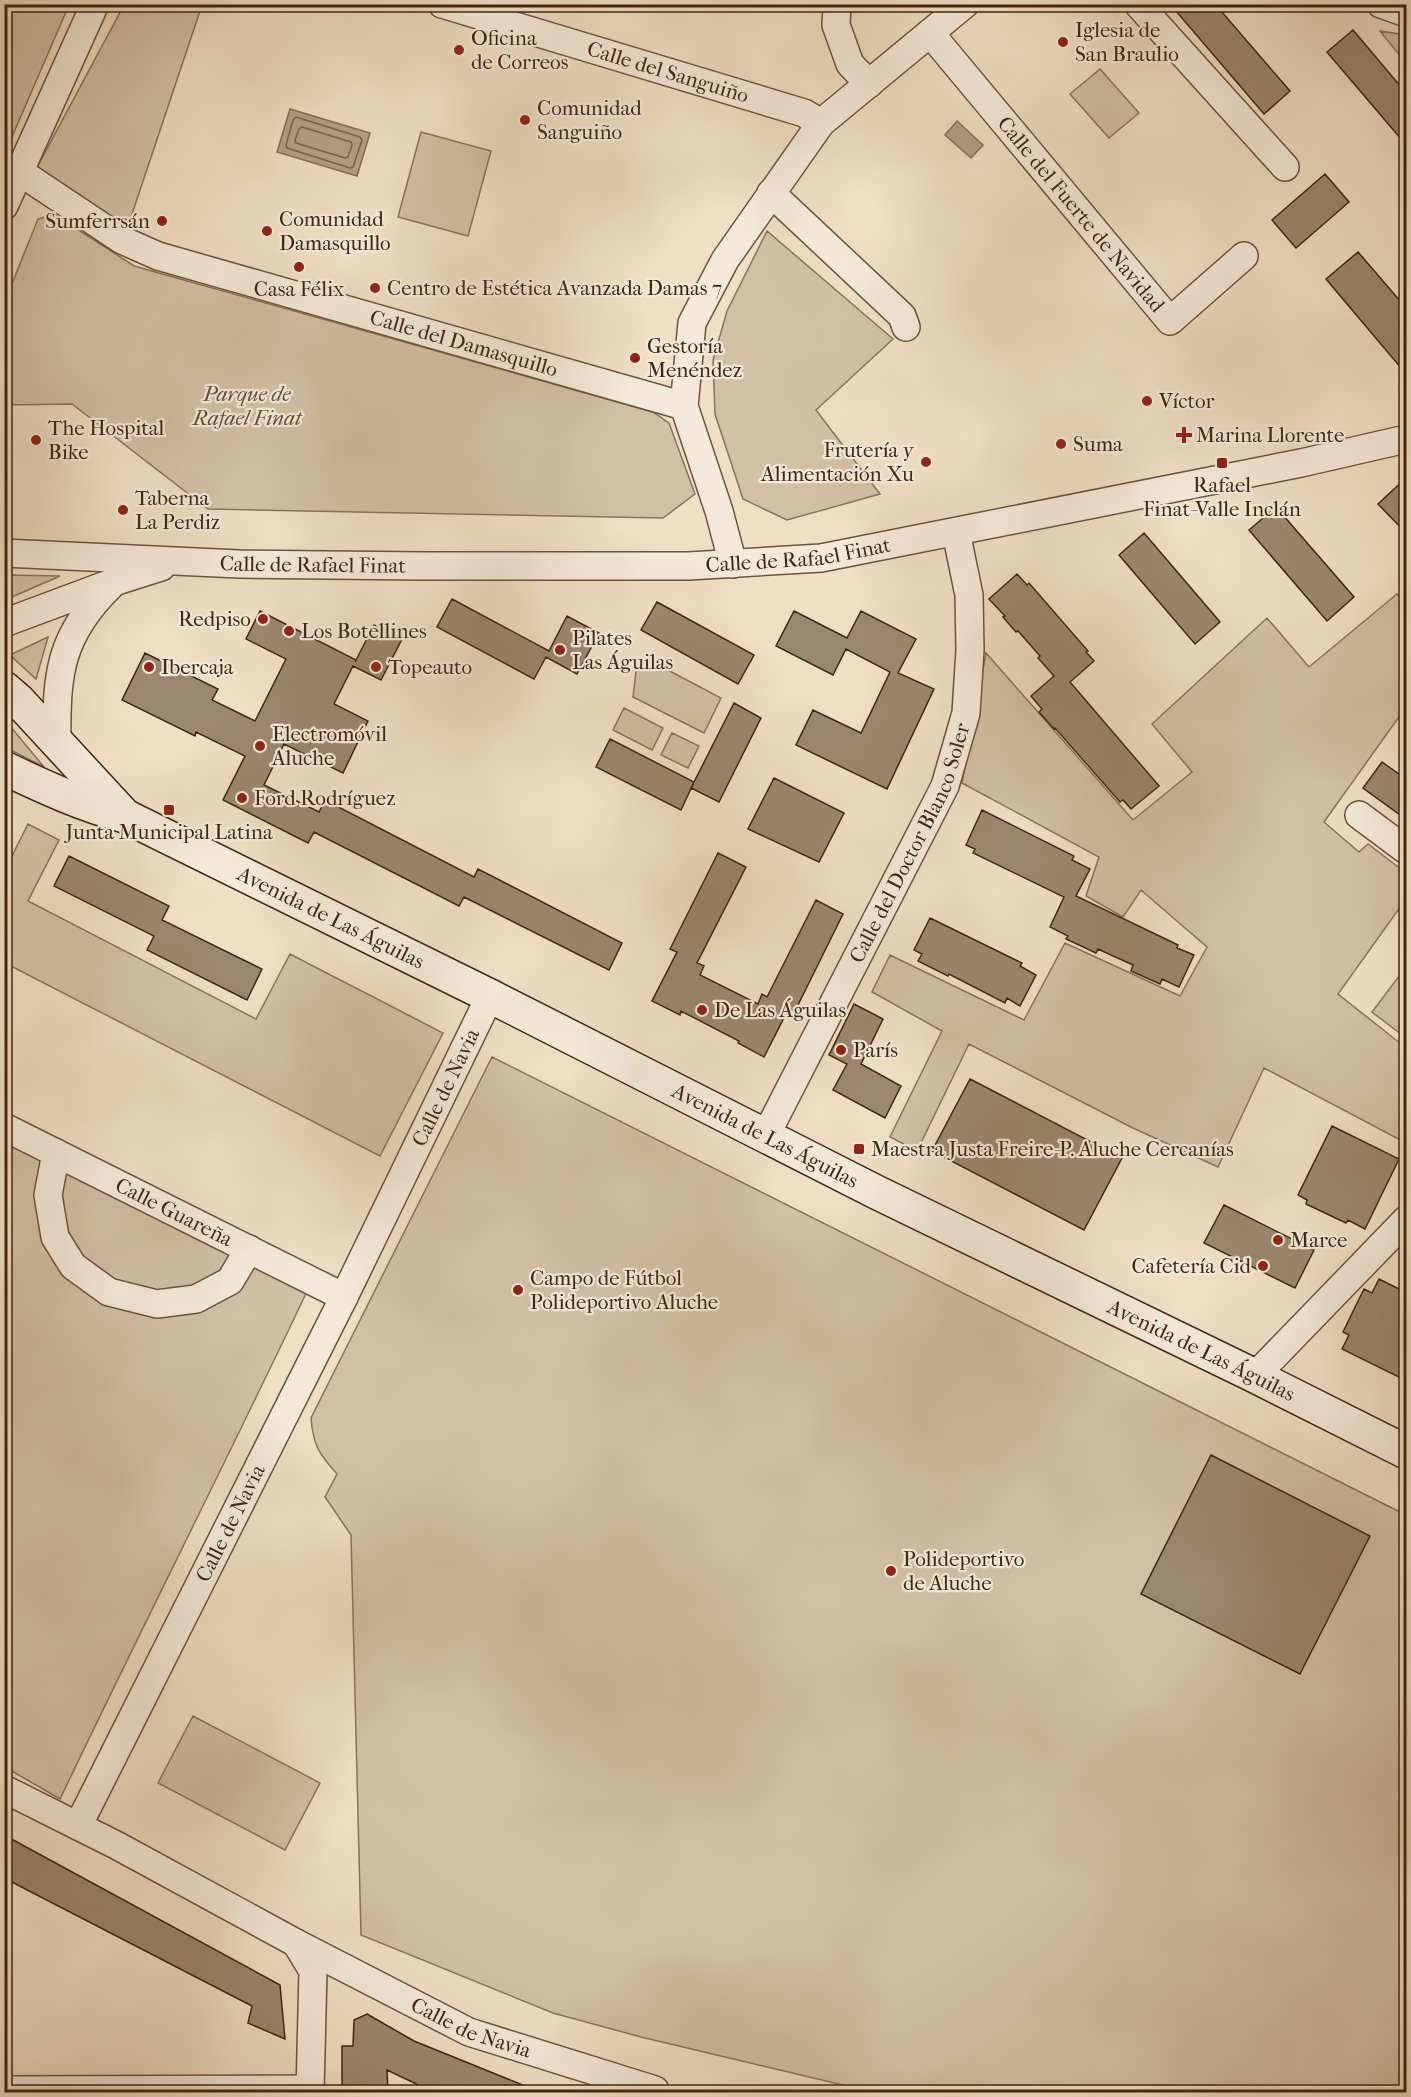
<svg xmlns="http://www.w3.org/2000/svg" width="1411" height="2097" viewBox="0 0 1411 2097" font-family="'IM FELL French Canon',serif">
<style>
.green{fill:#d2c0a6;stroke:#88735c;stroke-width:1.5}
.water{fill:#b3a088;stroke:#846f58;stroke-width:1.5}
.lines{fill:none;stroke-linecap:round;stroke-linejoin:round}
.shore{stroke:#78634c;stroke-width:1.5}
.building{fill:#9b866f;stroke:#3e2611;stroke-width:1.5}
.street-casing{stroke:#6a543e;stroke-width:30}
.secondary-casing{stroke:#3e2611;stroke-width:36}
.street{stroke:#f5ead9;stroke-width:27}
.secondary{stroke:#f5ead9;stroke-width:33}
.poi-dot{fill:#8f2418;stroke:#f5ead9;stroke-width:2}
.labels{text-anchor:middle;stroke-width:4.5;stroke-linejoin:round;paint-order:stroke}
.poi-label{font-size:21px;fill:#3e2611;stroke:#f5ead9;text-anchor:start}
.street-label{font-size:21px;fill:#3e2611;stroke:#f5ead9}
.park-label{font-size:21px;font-style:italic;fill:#634c36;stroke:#f5ead9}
</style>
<rect width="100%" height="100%" fill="#f0dfc5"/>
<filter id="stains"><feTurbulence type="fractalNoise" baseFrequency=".00333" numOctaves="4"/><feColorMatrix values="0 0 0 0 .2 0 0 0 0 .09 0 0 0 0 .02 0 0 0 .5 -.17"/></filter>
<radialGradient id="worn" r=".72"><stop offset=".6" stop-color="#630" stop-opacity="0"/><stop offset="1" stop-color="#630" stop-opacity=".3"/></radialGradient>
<path class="green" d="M 5,4 L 69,5 L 5,153 L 4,5 Z
M 124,5 L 202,5 L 125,235 L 34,173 Z
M 1380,31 L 1406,35 L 1406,63 Z
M 1100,69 L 1139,113 L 1109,138 L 1070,94 Z
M 421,132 L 491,151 L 468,236 L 398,217 Z
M 54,214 L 134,266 L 653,412 L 669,423 L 695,494 L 663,518 L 208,509 L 72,404 L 5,405 L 5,301 L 38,219 Z
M 767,231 L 893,339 L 816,410 L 880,494 L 787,520 L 743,499 L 715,414 L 713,360 L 727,311 Z
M 5,575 L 60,576 L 5,600 Z
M 1397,594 L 1406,604 L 1406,707 L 1324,822 L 1359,852 L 1368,844 L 1406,873 L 1406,899 L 1338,994 L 1406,1048 L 1406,1143 L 1264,1068 L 1218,1167 L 1133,1128 L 969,1044 L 917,1151 L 890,1137 L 942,1031 L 872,992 L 890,955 L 1024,1020 L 1065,943 L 1180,996 L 1207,947 L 1141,890 L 1123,917 L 1086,896 L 1099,857 L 962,783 L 986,653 L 1133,820 L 1192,772 L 1152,724 L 1267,618 L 1309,667 Z
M 48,637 L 36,679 L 10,655 Z
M 645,658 L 721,698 L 704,733 L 633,697 L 637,663 L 642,665 Z
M 624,708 L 663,728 L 652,750 L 613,730 Z
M 5,720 L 44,767 L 5,747 Z
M 672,733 L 699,746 L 688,768 L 661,755 Z
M 28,824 L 59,840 L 28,901 L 256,1019 L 290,954 L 443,1033 L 380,1156 L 5,963 L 5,870 Z
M 1406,967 L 1406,1038 L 1372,1012 Z
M 492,1057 L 1406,1515 L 1406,2092 L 872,2092 L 641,2037 L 553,2013 L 361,1935 L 351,1535 L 325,1497 L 337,1474 C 319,1454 313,1445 311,1418 Z
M 4,1127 L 312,1281 C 230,1454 143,1625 60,1799 L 5,1767 Z
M 193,1716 L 320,1783 L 285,1850 L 158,1783 Z"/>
<path class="water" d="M 290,109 L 370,133 L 357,176 L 277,152 Z
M 957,121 L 983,145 L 971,158 L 945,135 Z"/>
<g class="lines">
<path class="shore" d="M 296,117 L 360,137 L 362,140 L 353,167 L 350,168 L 287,148 L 286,145 L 293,120 Z
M 302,127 L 351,142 L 352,145 L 348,157 L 345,158 L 296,143 L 295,140 L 299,129 Z"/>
</g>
<path class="building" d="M 1170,4 L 1215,4 L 1290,91 L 1264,114 Z
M 1353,30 L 1407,94 L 1407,146 L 1327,52 Z
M 1325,174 L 1349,202 L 1296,248 L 1272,220 Z
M 1358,252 L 1407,309 L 1407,375 L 1326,279 Z
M 1407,477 L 1407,534 L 1378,504 Z
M 1276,507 L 1354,597 L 1327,621 L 1249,530 Z
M 1144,533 L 1220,622 L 1195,644 L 1119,555 Z
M 1017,574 L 1027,585 L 1029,583 L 1088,651 L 1086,652 L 1094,661 L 1070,682 L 1159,786 L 1131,809 L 1123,800 L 1120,802 L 1055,728 L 1054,729 L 1039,712 L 1042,709 L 1031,696 L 1054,676 L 1038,658 L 1040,656 L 1018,631 L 1016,632 L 1003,617 L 1005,616 L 989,599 Z
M 452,599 L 549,651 L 567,616 L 599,633 L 577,674 L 546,657 L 534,679 L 437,627 Z
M 657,602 L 754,655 L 738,684 L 641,630 Z
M 260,611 L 356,660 L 355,662 L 374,625 L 402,639 L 381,680 L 353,666 L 334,704 L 368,721 L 343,773 L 284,744 L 264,785 L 319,812 L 325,800 L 474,877 L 478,869 L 622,943 L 609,970 L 464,897 L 459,906 L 314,832 L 308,843 L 223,800 L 245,756 L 196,732 L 195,736 L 122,700 L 145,653 L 218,689 L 212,700 L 255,721 L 286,659 L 246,639 Z
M 794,611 L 847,638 L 861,611 L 916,639 L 898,673 L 934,689 L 887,789 L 796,745 L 813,710 L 861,733 L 890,672 L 846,649 L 833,675 L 776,646 Z
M 734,703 L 761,718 L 719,802 L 691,788 Z
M 610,739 L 694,782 L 681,810 L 596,767 Z
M 1382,762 L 1407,780 L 1407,820 L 1363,788 Z
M 774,778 L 844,813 L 819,862 L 748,829 Z
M 982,810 L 1074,856 L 1072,860 L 1090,869 L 1076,896 L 1178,945 L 1177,948 L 1194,955 L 1179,987 L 1162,979 L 1160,984 L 1131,971 L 1133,965 L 1098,949 L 1096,953 L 1066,939 L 1068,936 L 1050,927 L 1064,897 L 973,853 L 975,849 L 966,845 Z
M 718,853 L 746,867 L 697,963 L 704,966 L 700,975 L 758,1004 L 762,994 L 767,997 L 816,900 L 843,914 L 795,1011 L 789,1008 L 764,1057 L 738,1043 L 739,1041 L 681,1011 L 680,1015 L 652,1001 L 677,952 L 670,949 Z
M 69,856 L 169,906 L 162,920 L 262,969 L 247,1000 L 147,950 L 154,936 L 54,886 Z
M 930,918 L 1022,963 L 1020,966 L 1036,975 L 1020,1006 L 1007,998 L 1005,1003 L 949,974 L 948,976 L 918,961 L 922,954 L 914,950 Z
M 854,1004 L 883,1019 L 861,1064 L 901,1086 L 885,1118 L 833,1090 L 847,1064 L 829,1055 Z
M 970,1079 L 1122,1158 L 1084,1230 L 932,1151 Z
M 1332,1126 L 1399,1159 L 1365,1229 L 1348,1220 L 1346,1223 L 1306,1204 L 1307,1200 L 1298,1195 Z
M 1224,1205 L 1314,1250 L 1295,1288 L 1204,1243 Z
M 1379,1279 L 1407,1293 L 1407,1381 L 1342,1349 L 1349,1335 L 1343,1332 L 1364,1289 L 1372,1293 Z
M 1211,1455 L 1370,1536 L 1300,1674 L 1141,1594 Z
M 4,1835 L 280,1985 L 285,2039 L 248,2023 L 252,2006 L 4,1878 Z
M 367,2014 L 414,2041 L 540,2092 L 433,2092 L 387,2070 L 388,2092 L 342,2092 L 342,2046 L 353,2046 L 354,2020 Z"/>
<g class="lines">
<defs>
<g id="street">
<path id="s1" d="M 442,4 L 804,113 L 821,123"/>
<path d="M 837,4 L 836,25 L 850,64 L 869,84"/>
<path d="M 1138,4 L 1285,167"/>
<path d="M 1381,4 L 1406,13"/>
<path id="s2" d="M 930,33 L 1170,321 L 1244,256"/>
<path id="s3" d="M 20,172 L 122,240 L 158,256 L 684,406"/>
<path d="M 771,193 L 902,316 L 906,327"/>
<path d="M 4,206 L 95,4"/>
<path id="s4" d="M 4,553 L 239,564 L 424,566 L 689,566 L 821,558 L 1301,463 L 1406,439"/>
<path d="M 733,564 L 719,511 L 684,406 L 692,323 L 725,260 L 821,123 L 965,4"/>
<path d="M 4,623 L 114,582 L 161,567"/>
<path d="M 57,742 C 56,673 60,635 111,585"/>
<path d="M 1359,815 L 1406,850"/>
<path id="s5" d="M 4,1127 L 344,1297"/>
<path id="s6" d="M 766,1135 L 945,786 L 966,713 L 970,650 L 969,595 L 956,532"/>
<path d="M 56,1153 L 48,1195 L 55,1237 L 73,1266 L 109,1292 L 157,1304 L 196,1299 L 230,1281 L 249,1249"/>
<path d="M 1255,1376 L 1406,1220"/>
<path d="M 4,1789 L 116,1845 L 296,1943 L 313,1971 L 310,2092"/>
<path id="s7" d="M 78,1826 L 344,1297 L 490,996"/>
<path id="s8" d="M 296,1943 L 469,2032 L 655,2090 L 655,2092"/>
<path d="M 4,2090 L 310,2089"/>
</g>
<g id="secondary">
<path d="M 4,688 L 18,700 L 125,816"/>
<path id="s9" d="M 4,768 C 44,787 83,805 125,816 L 490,996 L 876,1192 L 1255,1376 L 1406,1452"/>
</g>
</defs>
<use href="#street" class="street-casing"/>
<use href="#secondary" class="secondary-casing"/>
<use href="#street" class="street"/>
<use href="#secondary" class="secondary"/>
</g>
<g class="poi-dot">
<circle cx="1063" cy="42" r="6"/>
<circle cx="459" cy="50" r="6"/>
<circle cx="525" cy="120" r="6"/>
<circle cx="162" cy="221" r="6"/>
<circle cx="267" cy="231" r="6"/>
<circle cx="299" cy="267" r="6"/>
<circle cx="375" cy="288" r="6"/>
<circle cx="635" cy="358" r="6"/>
<circle cx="1147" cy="401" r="6"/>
<path d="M1181 426h6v6h6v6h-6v6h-6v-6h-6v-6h6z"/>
<circle cx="36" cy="440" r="6"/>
<circle cx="1061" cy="444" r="6"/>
<circle cx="926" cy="462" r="6"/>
<rect x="1216" y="457" width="12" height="12" rx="3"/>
<circle cx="123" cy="510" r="6"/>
<circle cx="263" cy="619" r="6"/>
<circle cx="289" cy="631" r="6"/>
<circle cx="560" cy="650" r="6"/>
<circle cx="149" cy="667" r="6"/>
<circle cx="376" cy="667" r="6"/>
<circle cx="260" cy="746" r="6"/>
<circle cx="242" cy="798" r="6"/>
<rect x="163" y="804" width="12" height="12" rx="3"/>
<circle cx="702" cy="1010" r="6"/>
<circle cx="841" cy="1050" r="6"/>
<rect x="853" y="1143" width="12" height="12" rx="3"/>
<circle cx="1278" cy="1240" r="6"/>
<circle cx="1263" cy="1266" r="6"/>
<circle cx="518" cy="1290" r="6"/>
<circle cx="891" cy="1571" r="6"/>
</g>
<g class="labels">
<g class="poi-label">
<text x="1075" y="37">Iglesia de<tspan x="1075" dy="24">San Braulio</tspan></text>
<text x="471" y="45">Oficina<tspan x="471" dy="24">de Correos</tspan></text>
<text x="537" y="115">Comunidad<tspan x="537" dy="24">Sanguiño</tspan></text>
<text x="279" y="226">Comunidad<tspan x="279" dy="24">Damasquillo</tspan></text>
<text x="150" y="228" text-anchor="end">Sumferrsán</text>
<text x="387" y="295">Centro de Estética Avanzada Damas 7</text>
<text x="299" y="296" text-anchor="middle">Casa Félix</text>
<text x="647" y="353">Gestoría<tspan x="647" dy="24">Menéndez</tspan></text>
<text x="1159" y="408">Víctor</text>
<text x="48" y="435">The Hospital<tspan x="48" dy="24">Bike</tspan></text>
<text x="1196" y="442">Marina Llorente</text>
<text x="1073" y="451">Suma</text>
<text x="914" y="457" text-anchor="end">Frutería y<tspan x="914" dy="24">Alimentación Xu</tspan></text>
<text x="1222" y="492" text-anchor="middle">Rafael<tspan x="1222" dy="24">Finat-Valle Inclán</tspan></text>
<text x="135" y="505">Taberna<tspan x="135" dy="24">La Perdiz</tspan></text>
<text x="251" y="626" text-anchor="end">Redpiso</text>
<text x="301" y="638">Los Botellines</text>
<text x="572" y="645">Pilates<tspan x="572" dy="24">Las Águilas</tspan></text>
<text x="161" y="674">Ibercaja</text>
<text x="388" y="674">Topeauto</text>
<text x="272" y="741">Electromóvil<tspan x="272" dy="24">Aluche</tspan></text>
<text x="254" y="805">Ford Rodríguez</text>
<text x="169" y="839" text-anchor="middle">Junta Municipal Latina</text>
<text x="714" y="1017">De Las Águilas</text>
<text x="853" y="1057">París</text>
<text x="871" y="1156">Maestra Justa Freire-P. Aluche Cercanías</text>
<text x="1290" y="1247">Marce</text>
<text x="1251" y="1273" text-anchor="end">Cafetería Cid</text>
<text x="530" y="1285">Campo de Fútbol<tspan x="530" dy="24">Polideportivo Aluche</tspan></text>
<text x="903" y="1566">Polideportivo<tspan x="903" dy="24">de Aluche</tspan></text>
</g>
<g class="street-label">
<text dy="7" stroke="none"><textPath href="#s1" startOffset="236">Calle del Sanguiño</textPath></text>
<text dy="7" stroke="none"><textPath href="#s2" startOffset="236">Calle del Fuerte de Navidad</textPath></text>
<text dy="7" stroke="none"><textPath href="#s3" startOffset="480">Calle del Damasquillo</textPath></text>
<text dy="7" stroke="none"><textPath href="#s4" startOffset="795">Calle de Rafael Finat</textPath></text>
<text dy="7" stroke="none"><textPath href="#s4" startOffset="309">Calle de Rafael Finat</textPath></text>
<text dy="7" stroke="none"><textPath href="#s6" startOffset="326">Calle del Doctor Blanco Soler</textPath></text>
<text dy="7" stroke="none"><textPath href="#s9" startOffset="360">Avenida de Las Águilas</textPath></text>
<text dy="7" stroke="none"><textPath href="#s7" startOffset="825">Calle de Navia</textPath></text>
<text dy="7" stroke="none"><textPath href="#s9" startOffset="846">Avenida de Las Águilas</textPath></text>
<text dy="7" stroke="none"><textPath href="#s5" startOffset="190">Calle Guareña</textPath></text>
<text dy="7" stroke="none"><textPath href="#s9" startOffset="1332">Avenida de Las Águilas</textPath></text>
<text dy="7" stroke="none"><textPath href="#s7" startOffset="339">Calle de Navia</textPath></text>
<text dy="7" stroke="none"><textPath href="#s8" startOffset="195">Calle de Navia</textPath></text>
</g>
<g class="park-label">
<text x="247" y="401">Parque de<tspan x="247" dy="24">Rafael Finat</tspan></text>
</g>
</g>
<rect width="1411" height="2097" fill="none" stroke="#f0dfc5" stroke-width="24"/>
<rect x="6" y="6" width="1399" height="2085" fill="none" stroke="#3e2611" stroke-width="3"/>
<rect x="12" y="12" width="1387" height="2073" fill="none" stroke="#3e2611" stroke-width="1.5"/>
<rect width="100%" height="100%" filter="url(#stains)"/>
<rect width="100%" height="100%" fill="url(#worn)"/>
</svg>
